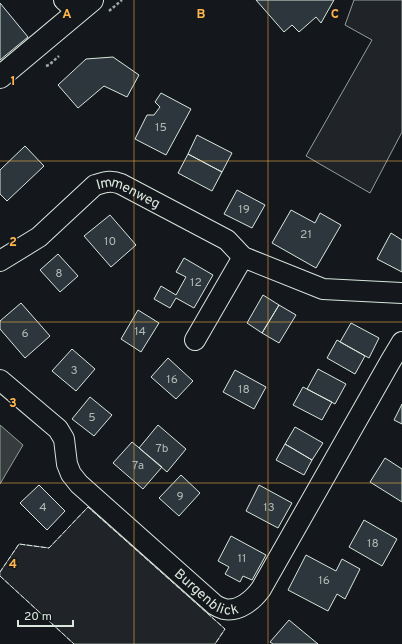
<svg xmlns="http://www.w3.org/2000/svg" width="402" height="644" viewBox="0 0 402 644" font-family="Overpass,sans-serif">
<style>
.green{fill:#202428;stroke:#939e99}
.water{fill:#363b3e;stroke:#939e99}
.building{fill:#2c363c;stroke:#d8e6dc}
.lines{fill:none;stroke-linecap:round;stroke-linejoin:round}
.minor-casing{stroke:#d8e6dc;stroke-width:22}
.major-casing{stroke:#d8e6dc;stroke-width:24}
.path{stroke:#9da8a2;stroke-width:2.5;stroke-dasharray:3 2;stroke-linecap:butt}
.minor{stroke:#14181c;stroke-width:20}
.major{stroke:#14181c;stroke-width:22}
.fence{stroke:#d8e6dc;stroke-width:1;stroke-dasharray:5 2;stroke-linecap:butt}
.grid{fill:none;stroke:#ffb74d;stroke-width:1;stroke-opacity:0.55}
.labels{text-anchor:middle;stroke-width:3;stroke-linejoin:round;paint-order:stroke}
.number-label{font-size:12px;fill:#adbab4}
.street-label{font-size:14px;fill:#d8e6dc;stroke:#14181c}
.grid-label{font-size:13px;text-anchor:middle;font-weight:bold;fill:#ffb74d;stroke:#14181c;stroke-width:3;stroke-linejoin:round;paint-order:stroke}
</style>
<rect width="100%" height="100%" fill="#14181c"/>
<path class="green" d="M 354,0 L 402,0 L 402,132 L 370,193 L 306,156 L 372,40 L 345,25 Z
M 88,507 L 225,629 L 215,644 L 74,644 L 0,576 L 0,572 L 19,544 L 49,548 Z"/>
<path class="water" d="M 0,425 L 23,445 L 0,484 Z"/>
<path class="building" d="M 256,0 L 334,0 L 321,23 L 316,17 L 299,32 L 292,25 L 284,32 Z
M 0,3 L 28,37 L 0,60 Z
M 113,57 L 139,75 L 127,97 L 104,86 L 78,108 L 58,85 L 86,59 Z
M 161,93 L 191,109 L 166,155 L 135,139 L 147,115 L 154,115 L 160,107 L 155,102 Z
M 197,135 L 232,153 L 222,172 L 188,154 Z
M 25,146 L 44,166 L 7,201 L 0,194 L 0,170 Z
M 188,154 L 222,172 L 212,191 L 178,173 Z
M 237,190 L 265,205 L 252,228 L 224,214 Z
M 291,210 L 315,223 L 320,213 L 341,225 L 316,268 L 272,243 Z
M 110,215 L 136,245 L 111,267 L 84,236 Z
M 391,233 L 402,240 L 402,272 L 377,259 Z
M 58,254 L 78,276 L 60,292 L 40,270 Z
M 184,258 L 213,275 L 194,308 L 176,298 L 170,308 L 154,299 L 161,286 L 176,295 L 186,277 L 176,272 Z
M 263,295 L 279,305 L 262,333 L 247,323 Z
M 21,303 L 50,336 L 25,358 L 0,329 L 0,321 Z
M 279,305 L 296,315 L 279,343 L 262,333 Z
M 138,310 L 159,323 L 141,352 L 121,339 Z
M 351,323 L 379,338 L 369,358 L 340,342 Z
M 337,340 L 365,356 L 355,374 L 327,358 Z
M 72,349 L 95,369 L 76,391 L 52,371 Z
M 168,358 L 193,381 L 176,399 L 151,377 Z
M 318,369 L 346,384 L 335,404 L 307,389 Z
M 235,370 L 266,387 L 254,409 L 223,392 Z
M 303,387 L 332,402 L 322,420 L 293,405 Z
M 90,397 L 112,415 L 94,436 L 72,419 Z
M 402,404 L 402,424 L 394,420 Z
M 158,425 L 186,449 L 167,472 L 139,448 Z
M 295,427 L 323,443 L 312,460 L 285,444 Z
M 132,442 L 162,467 L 143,489 L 113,463 Z
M 285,444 L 312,460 L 304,475 L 276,460 Z
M 385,458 L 402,469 L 402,502 L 370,482 Z
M 181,475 L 200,493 L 179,516 L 159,498 Z
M 39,485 L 65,511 L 47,530 L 20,503 Z
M 259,485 L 292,503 L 278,528 L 246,511 Z
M 364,520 L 397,539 L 382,566 L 349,547 Z
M 231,536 L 266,555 L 252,580 L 243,576 L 240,582 L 225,574 L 229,567 L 218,561 Z
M 306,555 L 336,571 L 342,559 L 360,569 L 345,599 L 337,594 L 328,611 L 288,590 Z
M 289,620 L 318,644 L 273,644 L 270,642 Z"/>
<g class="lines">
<defs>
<g id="minor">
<path d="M 64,0 L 77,12"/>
<path id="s1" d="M 0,261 L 39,237 L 95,185 C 106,182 111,180 121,184 L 227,240 L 243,257 L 323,289 L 402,293"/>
<path d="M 195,340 L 243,257"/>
<path id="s2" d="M 0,380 L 58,429 L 64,439 L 67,464 L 71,474 L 79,484 L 215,605 C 218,607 221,608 224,609 C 239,612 253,600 261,589 L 390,362 L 402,342"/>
</g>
<path id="major" d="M 0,77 L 92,0"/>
</defs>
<use href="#minor" class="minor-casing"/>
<use href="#major" class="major-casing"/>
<path class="path" d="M 109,11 L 122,0
M 46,66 L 49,65 L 59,56"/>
<use href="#minor" class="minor"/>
<use href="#major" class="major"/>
<path class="fence" d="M 0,572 L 19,544 L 49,548 L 88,507 L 225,629 L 215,644
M 0,576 L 74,644"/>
</g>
<path class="grid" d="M 134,0 L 134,644M 268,0 L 268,644M 0,161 L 402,161M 0,322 L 402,322M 0,483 L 402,483"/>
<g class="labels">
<g class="number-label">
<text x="161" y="131">15</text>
<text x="244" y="213">19</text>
<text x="306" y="238">21</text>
<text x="110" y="245">10</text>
<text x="59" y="277">8</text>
<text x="196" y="286">12</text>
<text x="140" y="335">14</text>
<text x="25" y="337">6</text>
<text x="74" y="374">3</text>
<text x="172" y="383">16</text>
<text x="244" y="393">18</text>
<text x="92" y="421">5</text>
<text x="162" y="452">7b</text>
<text x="138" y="469">7a</text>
<text x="180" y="500">9</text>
<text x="43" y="511">4</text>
<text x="269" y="511">13</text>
<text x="373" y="547">18</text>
<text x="242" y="562">11</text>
<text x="324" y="584">16</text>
</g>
<g class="street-label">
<text dy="5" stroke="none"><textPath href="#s1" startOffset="158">Immenweg</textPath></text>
<text dy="5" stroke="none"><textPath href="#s2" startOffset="305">Burgenblick</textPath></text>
</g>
</g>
<g class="grid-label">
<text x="67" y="18">A</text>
<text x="201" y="18">B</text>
<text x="335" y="18">C</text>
<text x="13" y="85">1</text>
<text x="13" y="246">2</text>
<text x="13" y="407">3</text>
<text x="13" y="568">4</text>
</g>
<path d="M18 620v6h55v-6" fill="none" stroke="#d8e6dc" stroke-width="2"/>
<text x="24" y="620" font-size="12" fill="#d8e6dc" stroke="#14181c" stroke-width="3" paint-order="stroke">20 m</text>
</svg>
